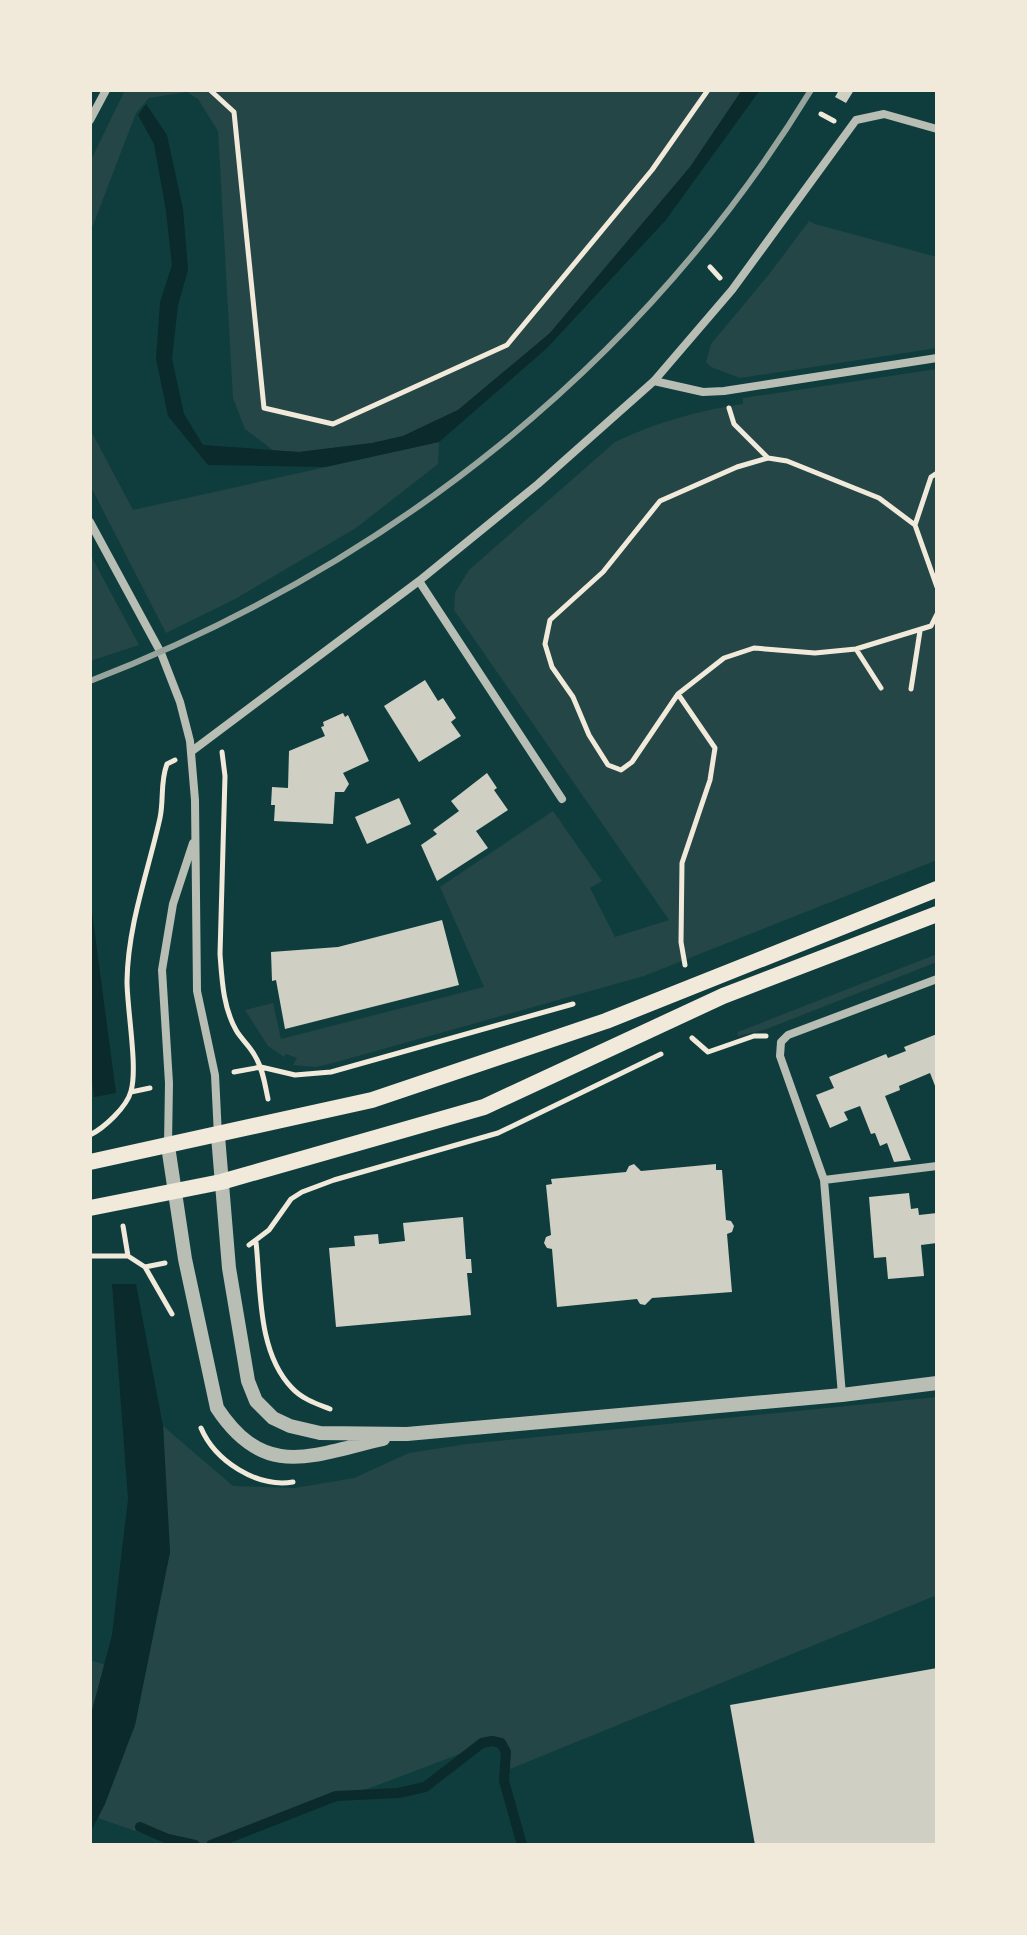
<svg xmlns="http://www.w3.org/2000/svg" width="1027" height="1935" viewBox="0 0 1027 1935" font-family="Jost,sans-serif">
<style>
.green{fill:#244646}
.water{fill:#0a2a2b}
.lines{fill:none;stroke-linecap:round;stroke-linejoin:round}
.stream{stroke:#0a2a2b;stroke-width:10}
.building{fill:#cfcfc3}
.path{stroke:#f1e9da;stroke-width:5}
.minor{stroke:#b8beb3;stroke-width:8}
.tertiary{stroke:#b8beb3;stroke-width:14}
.secondary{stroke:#f1e9da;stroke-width:16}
.rail{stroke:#97a49c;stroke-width:6}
</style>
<rect width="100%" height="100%" fill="#0f3d3e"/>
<path class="green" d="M 125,90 L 742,90 L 690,167 L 550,333 L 458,410 L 403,436 L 373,443 L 299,452 L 274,451 L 245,429 L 233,398 L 218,131 L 198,99 L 187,92 L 149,98 L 136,113 L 90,233 L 90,162 Z
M 809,221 L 815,224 L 937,257 L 937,348 L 740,378 L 711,367 L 706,362 L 711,344 L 770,273 Z
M 937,369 L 937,860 L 644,976 L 333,1063 L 316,1067 L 293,1065 L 297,1058 L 286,1054 L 284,1057 L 268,1046 L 245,1010 L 273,1003 L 281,1039 L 484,987 L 440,887 L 553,811 L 602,881 L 590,888 L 615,937 L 669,920 L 454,610 L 455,593 L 469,570 L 615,442 C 657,422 697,411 743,404 L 743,398 Z
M 90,429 L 133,510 L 439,442 L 438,464 L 356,528 L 235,599 L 166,633 L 90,485 Z
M 90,554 L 139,645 L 90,661 Z
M 937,954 L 937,962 L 764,1030 L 737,1036 L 738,1032 Z
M 937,1397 L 937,1595 L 510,1769 L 502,1738 L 219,1845 L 176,1845 L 98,1818 L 135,1725 L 170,1552 L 163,1426 L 233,1486 L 295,1488 L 354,1478 L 409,1453 L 467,1444 Z
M 90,1660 L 105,1665 L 90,1718 Z"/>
<path class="water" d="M 742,90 L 760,90 L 665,221 L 547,348 L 439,442 L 325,467 L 208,465 L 168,416 L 156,359 L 160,302 L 172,265 L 166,211 L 154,144 L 138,115 L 146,104 L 167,135 L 183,209 L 188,270 L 178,305 L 172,359 L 184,414 L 203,445 L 299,452 L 372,443 L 403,436 L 458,410 L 550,333 L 690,167 Z
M 90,897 L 116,1093 L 94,1097 L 90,1062 Z
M 112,1284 L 136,1284 L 163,1426 L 170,1552 L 135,1725 L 105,1804 L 90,1833 L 90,1718 L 112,1635 L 128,1499 Z"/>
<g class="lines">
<path class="stream" d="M 140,1827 L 168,1839 L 195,1845
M 211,1845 L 336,1796 L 398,1793 L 425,1787 L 482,1743 L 492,1741 L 501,1743 L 506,1752 L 504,1781 L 522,1845"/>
</g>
<path class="building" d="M 839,90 L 854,90 L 846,103 L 835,97 Z
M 425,680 L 438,701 L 443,698 L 456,718 L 451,722 L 461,736 L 419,762 L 384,706 Z
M 343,713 L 345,717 L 348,715 L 369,761 L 343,773 L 349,784 L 344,792 L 335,792 L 333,824 L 274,821 L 275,805 L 271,805 L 272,787 L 288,788 L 289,751 L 325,736 L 321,727 L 324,726 L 323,722 Z
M 487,773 L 497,788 L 494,790 L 508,810 L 476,831 L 488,848 L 437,881 L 421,845 L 437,834 L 433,830 L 459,811 L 451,801 Z
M 399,798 L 411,824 L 367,844 L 355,817 Z
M 442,920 L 459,985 L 285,1029 L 276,980 L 272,981 L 271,952 L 338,947 Z
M 937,1034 L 937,1091 L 930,1073 L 899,1086 L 900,1090 L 885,1096 L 911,1160 L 894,1162 L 887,1143 L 880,1146 L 875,1133 L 871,1134 L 860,1106 L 844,1112 L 848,1120 L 830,1128 L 816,1095 L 834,1088 L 829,1077 L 886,1054 L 888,1058 L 906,1051 L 904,1047 Z
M 634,1164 L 641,1171 L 716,1164 L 716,1170 L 722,1170 L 726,1220 L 731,1221 L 734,1226 L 732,1232 L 727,1234 L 732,1292 L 652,1298 L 645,1305 L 640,1304 L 637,1299 L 557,1307 L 552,1249 L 547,1248 L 544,1243 L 546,1237 L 551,1235 L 546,1185 L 552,1184 L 551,1179 L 626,1172 L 629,1166 Z
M 909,1193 L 911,1209 L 918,1208 L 919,1215 L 937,1213 L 937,1243 L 921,1245 L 924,1276 L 888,1279 L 886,1257 L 874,1258 L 869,1197 Z
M 463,1217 L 466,1259 L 471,1259 L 472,1273 L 467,1273 L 471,1315 L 336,1327 L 329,1248 L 355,1246 L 354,1236 L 378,1234 L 379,1244 L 405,1241 L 403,1223 Z
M 937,1668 L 937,1845 L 755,1845 L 730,1705 Z"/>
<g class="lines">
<path class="path" d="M 210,90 L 234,112 L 264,408 L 333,424 L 507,345 L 652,170 L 708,90
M 821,114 L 834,121
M 710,267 L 720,278
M 729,408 L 734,424 L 768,458 L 787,461 L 879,498 L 915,525
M 768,458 L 737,467 L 660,501 L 603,572 L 550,620 L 545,644 L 552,667 L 573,697 L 589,735 L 608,765 L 621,770 L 632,762 L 678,694 L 724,658 L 754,648 L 815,653 L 856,649 L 931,626 L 937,614
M 937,473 L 931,477 L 915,525 L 937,587
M 856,649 L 881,688
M 911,689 L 920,631
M 678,694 L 715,748 L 710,780 L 682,863 L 681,942 L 685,965
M 222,752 L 225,776 L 220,954 C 222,980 223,1007 236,1030 C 241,1039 250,1046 255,1056 C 263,1069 265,1085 268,1099
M 692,1038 L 708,1052 L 754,1036 L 766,1036
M 234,1072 L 261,1067 L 295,1075 L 331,1072 L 573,1004
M 131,1092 L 150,1088
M 90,1135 C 104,1128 127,1107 131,1091 C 138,1068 127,1009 127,981 C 128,924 148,872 160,818 C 164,799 160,782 167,764 L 175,760
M 123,1226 L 128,1256
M 256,1242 C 261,1288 257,1352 292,1388 C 302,1399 317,1404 330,1409
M 249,1245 L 269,1230 L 291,1199 L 302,1192 L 334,1180 L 498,1133 L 661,1054
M 90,1256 L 128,1256 L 145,1267 L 165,1263
M 145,1267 L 172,1314
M 201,1428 C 215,1461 257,1488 293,1482"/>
<path class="minor" d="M 90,120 L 106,90
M 654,381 L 703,392 L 724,391 L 937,358
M 90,522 L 161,653 L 180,702 L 190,741 L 195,800 L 197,991 L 215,1075 L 218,1136
M 419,581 L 562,799
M 192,751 L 419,581 L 538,484 L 654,381 L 732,290 L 856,120 L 884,114 L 937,129
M 937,979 L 788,1035 L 781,1042 L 780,1056 L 824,1180 L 937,1166
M 168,1145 L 169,1083 L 162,970 L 173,904 L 193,843
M 824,1180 L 842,1395"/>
<path class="tertiary" d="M 218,1136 L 229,1268 L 248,1381 L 256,1401 L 273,1418 L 290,1426 L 320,1433 L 407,1434 L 842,1395 L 937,1383
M 168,1146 L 185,1259 L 217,1408 C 265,1481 312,1455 383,1439"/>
<path class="secondary" d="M 90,1162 L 372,1100 L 606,1021 L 937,889
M 90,1208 L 221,1182 L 484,1107 L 723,996 L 937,914"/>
<path class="rail" d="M 90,681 C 389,565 643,365 811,90"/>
</g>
<rect width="1027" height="1935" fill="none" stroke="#f1e9da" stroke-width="184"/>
</svg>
